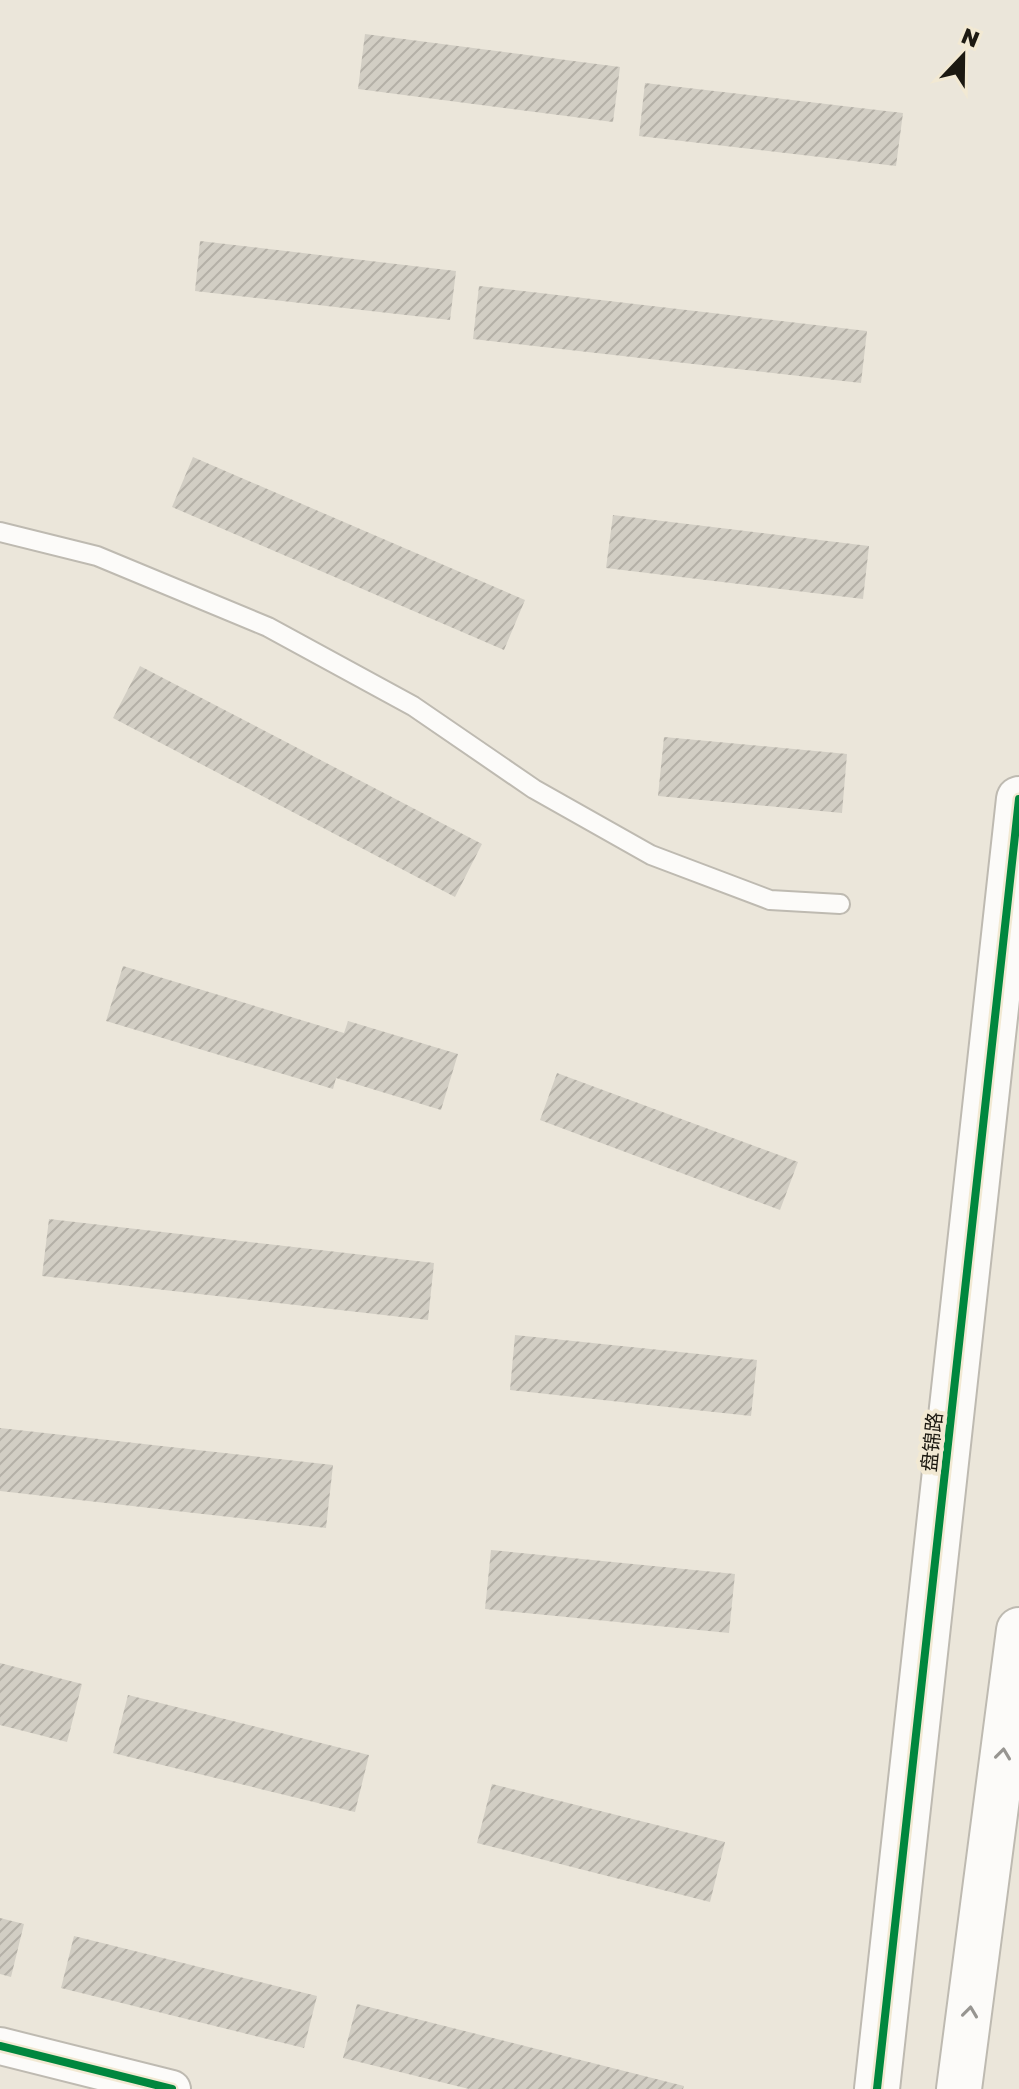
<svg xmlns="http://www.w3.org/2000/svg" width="1019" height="2089" viewBox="0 0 1019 2089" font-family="'Golos Text','Noto Sans SC',sans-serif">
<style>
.building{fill:url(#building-hatch)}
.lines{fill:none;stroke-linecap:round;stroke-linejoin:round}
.lane-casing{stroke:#bebab1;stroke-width:22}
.street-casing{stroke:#bebab1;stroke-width:40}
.secondary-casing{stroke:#bebab1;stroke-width:48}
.lane{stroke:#fcfbf9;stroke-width:18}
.street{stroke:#fcfbf9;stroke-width:36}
.secondary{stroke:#fcfbf9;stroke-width:44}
.cycleway-casing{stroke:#f2e9d3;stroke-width:13}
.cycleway{stroke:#00873e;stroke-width:8}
.oneway{stroke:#979591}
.labels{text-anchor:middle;stroke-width:8;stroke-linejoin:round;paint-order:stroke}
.street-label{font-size:20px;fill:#1c1911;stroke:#f2e9d3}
</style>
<defs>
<pattern id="building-hatch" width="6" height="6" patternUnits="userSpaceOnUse" patternTransform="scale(2)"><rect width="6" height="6" fill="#d2cec4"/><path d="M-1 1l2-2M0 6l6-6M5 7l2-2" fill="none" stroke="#b4b0a7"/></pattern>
</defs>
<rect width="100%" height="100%" fill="#ebe6da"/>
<path class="building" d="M 365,34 L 620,67 L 613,122 L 358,89 Z
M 645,83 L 903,113 L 896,166 L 639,136 Z
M 200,241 L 456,271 L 450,320 L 195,291 Z
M 479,286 L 867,331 L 861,383 L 473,339 Z
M 193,457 L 525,600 L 504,650 L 172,507 Z
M 613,515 L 869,546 L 863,599 L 606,568 Z
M 140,666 L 482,844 L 455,897 L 113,718 Z
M 664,737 L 847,754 L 842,813 L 658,796 Z
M 123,966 L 344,1033 L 348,1021 L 458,1054 L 441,1110 L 336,1078 L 333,1089 L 106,1021 Z
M 557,1073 L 798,1162 L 780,1210 L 540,1120 Z
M 49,1219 L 434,1263 L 428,1320 L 42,1276 Z
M 515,1335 L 757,1360 L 751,1416 L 510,1390 Z
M 0,1428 L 333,1465 L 326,1528 L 0,1491 Z
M 491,1550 L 735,1574 L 729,1633 L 485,1609 Z
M 0,1663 L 82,1684 L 67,1742 L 0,1725 Z
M 128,1695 L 369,1755 L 355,1812 L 113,1753 Z
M 492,1784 L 725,1842 L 710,1902 L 477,1843 Z
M 0,1918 L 24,1924 L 11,1977 L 0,1974 Z
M 74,1936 L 317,1996 L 304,2048 L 61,1988 Z
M 357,2004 L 684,2086 L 683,2089 L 469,2089 L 343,2058 Z"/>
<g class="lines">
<defs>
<path id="lane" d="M 0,532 L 97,556 L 268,627 L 413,706 L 534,789 L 651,855 L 770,900 L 840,904"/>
<path id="street" d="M 0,2046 L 172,2089"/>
<path id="secondary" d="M 877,2089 L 1019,799
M 959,2089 L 1019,1630"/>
</defs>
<use href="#lane" class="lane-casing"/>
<use href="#street" class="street-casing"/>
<use href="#secondary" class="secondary-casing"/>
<use href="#lane" class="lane"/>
<use href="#street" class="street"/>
<use href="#secondary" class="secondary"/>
<defs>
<path id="cycleway" d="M 0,2046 L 172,2089
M 877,2089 L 1019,799"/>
</defs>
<use href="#cycleway" class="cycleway-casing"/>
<use href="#cycleway" class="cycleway"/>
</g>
<defs><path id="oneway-chevron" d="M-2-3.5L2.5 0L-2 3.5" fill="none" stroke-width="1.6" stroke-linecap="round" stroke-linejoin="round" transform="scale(2)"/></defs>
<g class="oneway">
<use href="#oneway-chevron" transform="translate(1003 1754) rotate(-83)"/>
<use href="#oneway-chevron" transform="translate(970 2012) rotate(-83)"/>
</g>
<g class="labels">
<g class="street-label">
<text transform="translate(932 1442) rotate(-84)" y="7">盘锦路</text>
</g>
</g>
<g transform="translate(963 56) rotate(22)" stroke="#f2e9d3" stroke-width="6" paint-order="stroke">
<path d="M0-6L14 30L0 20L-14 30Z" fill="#1c1911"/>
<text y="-12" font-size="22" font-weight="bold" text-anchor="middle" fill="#1c1911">N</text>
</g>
</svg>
